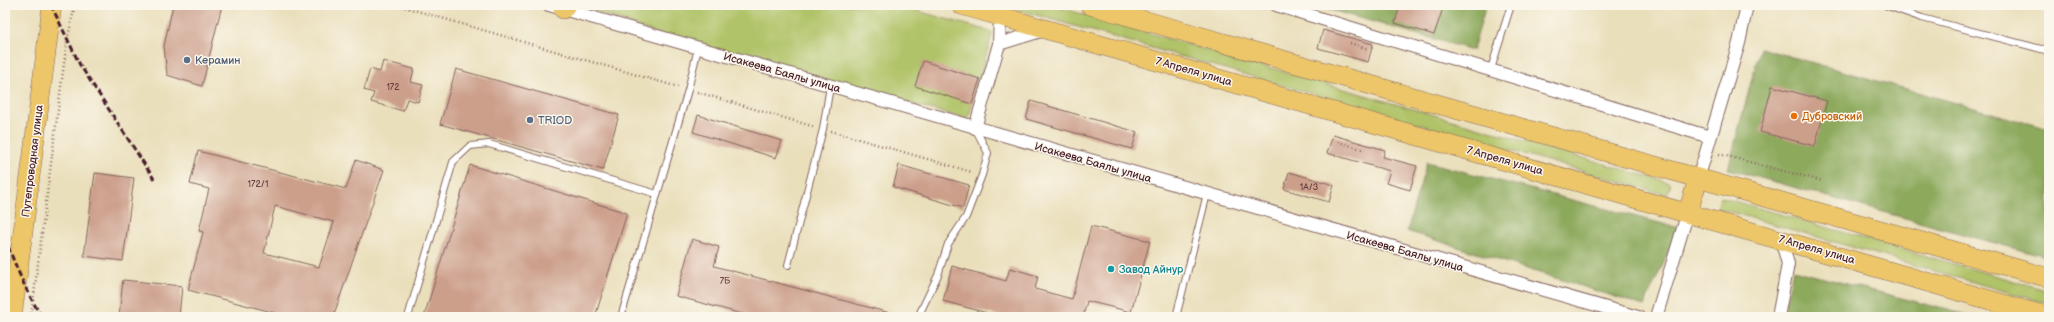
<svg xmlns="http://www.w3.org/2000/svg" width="2054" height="322" viewBox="0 0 2054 322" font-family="'Balsamiq Sans',sans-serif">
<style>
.green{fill:#b0c367;stroke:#7d7149}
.forest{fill:#8ca95c;stroke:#6b6444}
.building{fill:#cc9f8b;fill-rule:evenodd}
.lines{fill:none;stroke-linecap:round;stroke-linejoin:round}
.lane-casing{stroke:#82625d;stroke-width:8}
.street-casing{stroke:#82625d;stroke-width:14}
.primary-casing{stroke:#82625d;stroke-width:20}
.path{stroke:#82625d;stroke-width:2.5;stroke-dasharray:1 3;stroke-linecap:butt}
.lane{stroke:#fff;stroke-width:6}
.street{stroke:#fff;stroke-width:12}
.primary{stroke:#ecc669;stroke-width:19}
.rail{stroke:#4a1f2b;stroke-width:3;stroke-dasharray:6 3;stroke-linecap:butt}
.service-dot{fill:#5c6f8a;stroke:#fbf7ec;stroke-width:1.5}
.food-dot{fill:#e8710a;stroke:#fbf7ec;stroke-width:1.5}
.culture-dot{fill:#0f9aa8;stroke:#fbf7ec;stroke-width:1.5}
.labels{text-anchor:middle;stroke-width:3;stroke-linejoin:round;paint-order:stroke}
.number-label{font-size:9px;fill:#6a3f43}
.service-label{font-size:11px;fill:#4e5e75;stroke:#fbf7ec;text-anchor:start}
.street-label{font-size:11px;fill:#4a1f2b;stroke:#fbf7ec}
.food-label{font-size:11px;fill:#c56008;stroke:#fbf7ec;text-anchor:start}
.culture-label{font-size:11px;fill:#0d838f;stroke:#fbf7ec;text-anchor:start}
</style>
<rect width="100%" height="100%" fill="#fbf7ec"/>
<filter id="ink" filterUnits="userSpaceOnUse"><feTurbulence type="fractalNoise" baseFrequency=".025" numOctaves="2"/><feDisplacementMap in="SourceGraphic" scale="8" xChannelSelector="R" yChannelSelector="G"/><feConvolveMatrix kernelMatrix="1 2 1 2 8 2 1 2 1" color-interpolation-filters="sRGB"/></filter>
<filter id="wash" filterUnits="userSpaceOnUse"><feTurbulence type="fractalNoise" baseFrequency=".012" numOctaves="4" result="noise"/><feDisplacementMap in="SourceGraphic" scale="16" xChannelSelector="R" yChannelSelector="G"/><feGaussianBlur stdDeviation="0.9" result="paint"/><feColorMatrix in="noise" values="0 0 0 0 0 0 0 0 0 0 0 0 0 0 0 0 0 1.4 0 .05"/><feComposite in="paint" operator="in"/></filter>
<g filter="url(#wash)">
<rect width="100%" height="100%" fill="#eadfbb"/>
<path class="green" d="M 591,5 L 896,5 L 993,32 L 968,119 L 698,48 L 594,11 Z
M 1001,5 L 1051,5 L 1671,183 L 1667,195 Z
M 1720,197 L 2049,291 L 2049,304 L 1717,208 Z"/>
<path class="forest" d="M 1313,5 L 1486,5 L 1473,50 Z
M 1760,48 L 2049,129 L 2049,258 L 1728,169 Z
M 1427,162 L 1679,228 L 1644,306 L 1407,231 Z
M 1793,270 L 1975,317 L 1783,317 Z"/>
<g id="blocks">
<path class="building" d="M 173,5 L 222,5 L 202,86 L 167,75 L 164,46 Z
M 1400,5 L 1444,5 L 1434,35 L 1395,23 Z
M 1323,30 L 1373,44 L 1368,62 L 1318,48 Z
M 383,61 L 414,69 L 411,82 L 423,85 L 418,102 L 407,99 L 403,111 L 371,102 L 374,93 L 364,90 L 370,69 L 380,72 Z
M 923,61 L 980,79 L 972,104 L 915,86 Z
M 456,69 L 619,115 L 603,170 L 440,124 Z
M 1772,86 L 1827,101 L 1815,146 L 1760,132 Z
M 1031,101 L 1137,132 L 1132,149 L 1026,119 Z
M 698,115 L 782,141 L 776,158 L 693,132 Z
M 1333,135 L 1385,150 L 1383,157 L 1417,166 L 1410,190 L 1386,183 L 1390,171 L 1327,153 Z
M 198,151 L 346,189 L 356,160 L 384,170 L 333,317 L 291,317 L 188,290 L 203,232 L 199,231 L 209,189 L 190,184 ZM 275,206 L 334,222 L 319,267 L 264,253 Z
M 470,165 L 627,213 L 595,317 L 424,317 Z
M 899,165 L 969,185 L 963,208 L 893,187 Z
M 1289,172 L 1334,185 L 1329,202 L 1284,189 Z
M 95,173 L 134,178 L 123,261 L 84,256 Z
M 1091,226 L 1150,241 L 1131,312 L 1087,301 L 1083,317 L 1002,317 L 943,301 L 952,266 L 1006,281 L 1010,268 L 1038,276 L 1035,289 L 1072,299 Z
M 692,239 L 719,247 L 714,266 L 890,313 L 890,317 L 753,317 L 676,296 Z
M 123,280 L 182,286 L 179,317 L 119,317 Z"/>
</g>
</g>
<g filter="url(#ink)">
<use href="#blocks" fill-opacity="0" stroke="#82625d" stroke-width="1"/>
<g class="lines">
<defs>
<path id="lane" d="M 1885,5 L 1922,18 L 2049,51
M 1491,69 L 1511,5
M 788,265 L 823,129 L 830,86
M 408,317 L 453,162 L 470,146 L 489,144 L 657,194
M 621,317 L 688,90 L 698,48
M 918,317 L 938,275 L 948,244 L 966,217 L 982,175 L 988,153 L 975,128
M 1176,317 L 1207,194"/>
<path id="street" d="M 549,5 L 1638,317
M 1276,5 L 1710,137
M 999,44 L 1044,30
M 975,128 L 999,44 L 1000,16
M 1698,179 L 1739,43 L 1747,5
M 1656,317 L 1688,212
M 1778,317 L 1788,264 L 1781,239"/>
<path id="primary" d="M 961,5 L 2049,317
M 1090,5 L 2049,278
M 563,9 L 566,5
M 1688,212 L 1698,179
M 12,317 L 52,5"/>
</defs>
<use href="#lane" class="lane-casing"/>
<use href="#street" class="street-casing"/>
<use href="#primary" class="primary-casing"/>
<path class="path" d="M 397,5 L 678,87
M 1252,5 L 1265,9
M 1350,43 L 1368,49
M 697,92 L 815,127
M 831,131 L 972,172
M 1338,142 L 1365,150
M 1719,154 L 1822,181
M 31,317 L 67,41 L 75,5"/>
<use href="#lane" class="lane"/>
<use href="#street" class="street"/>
<use href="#primary" class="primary"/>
<path class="rail" d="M 51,5 L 80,65 L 154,179
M 5,7 L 5,5
M 5,238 C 15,265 26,292 42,317"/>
</g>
</g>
<g class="service-dot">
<circle cx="187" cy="60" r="4"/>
<circle cx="530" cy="120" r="4"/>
</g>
<circle class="food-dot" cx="1794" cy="116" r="4"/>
<circle class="culture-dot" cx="1111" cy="269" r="4"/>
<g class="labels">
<g class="number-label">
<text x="393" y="90">172</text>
<text x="258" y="187">172/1</text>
<text x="1309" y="190">1А/3</text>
<text x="725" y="284">7Б</text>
</g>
<g class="service-label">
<text x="195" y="64">Керамин</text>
<text x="538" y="124">TRIOD</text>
</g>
<g class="street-label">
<text transform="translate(1194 71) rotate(16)" y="4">7 Апреля улица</text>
<text transform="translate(782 72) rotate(16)" y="4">Исакеева Баялы улица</text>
<text transform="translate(1505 160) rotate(16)" y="4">7 Апреля улица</text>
<text transform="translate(32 161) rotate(-83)" y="4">Путепроводная улица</text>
<text transform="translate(1093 162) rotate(16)" y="4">Исакеева Баялы улица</text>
<text transform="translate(1817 249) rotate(16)" y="4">7 Апреля улица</text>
<text transform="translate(1405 251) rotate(16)" y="4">Исакеева Баялы улица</text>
</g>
<g class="food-label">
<text x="1802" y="120">Дубровский</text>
</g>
<g class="culture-label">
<text x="1119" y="273">Завод Айнур</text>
</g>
</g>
<rect width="2054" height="322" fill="none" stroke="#fbf7ec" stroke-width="20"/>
</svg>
